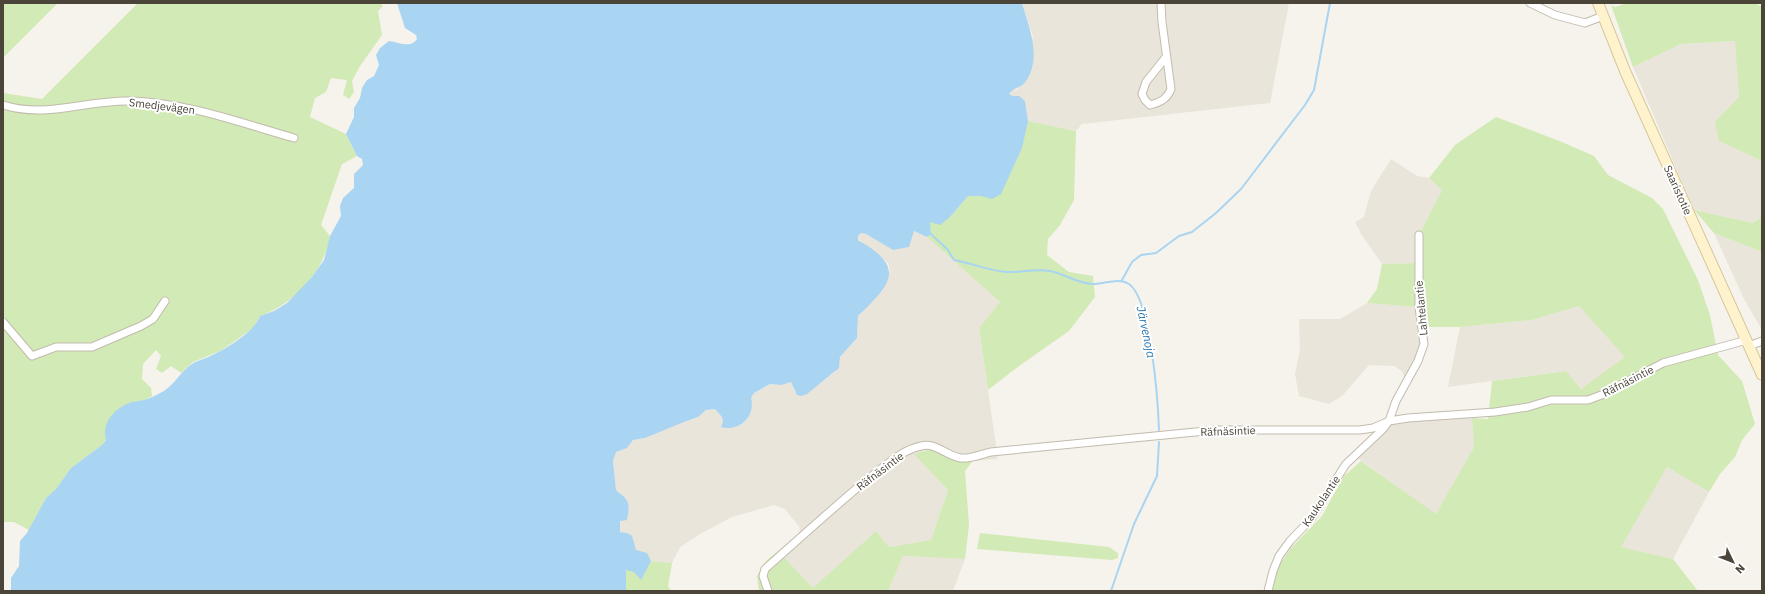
<svg xmlns="http://www.w3.org/2000/svg" width="1765" height="594" viewBox="0 0 1765 594" font-family="'IBM Plex Sans',sans-serif">
<style>
.residential{fill:#eae5da}
.green{fill:#d2eab5}
.water{fill:#a9d4f2}
.lines{fill:none;stroke-linecap:round;stroke-linejoin:round}
.stream{stroke:#a9d4f2;stroke-width:2}
.street-casing{stroke:#c2bbae;stroke-width:9}
.secondary-casing{stroke:#d6c79b;stroke-width:12}
.street{stroke:#fff;stroke-width:7}
.secondary{stroke:#fff3cd;stroke-width:10}
.labels{text-anchor:middle;stroke-width:4;stroke-linejoin:round;paint-order:stroke}
.street-label{font-size:11px;fill:#4b4439;stroke:#fff}
.water-label{font-size:12px;font-style:italic;fill:#2e7ab2;stroke:#fff}
</style>
<rect width="100%" height="100%" fill="#f6f3ec"/>
<path class="residential" d="M 1022,3 L 1289,3 L 1270,103 L 1082,124 L 1076,131 L 1028,121 L 1025,101 L 1009,94 L 1011,91 L 1018,89 L 1033,37 Z
M 1736,41 L 1739,97 L 1719,141 L 1762,161 L 1762,216 L 1753,223 L 1694,210 L 1633,67 L 1681,44 Z
M 1391,159 L 1417,176 L 1429,178 L 1442,190 L 1419,235 L 1419,263 L 1382,264 L 1361,234 L 1355,222 L 1364,217 L 1371,191 Z
M 914,231 L 927,237 L 1000,302 L 979,328 L 998,459 L 962,462 L 942,453 L 915,454 L 948,490 L 931,540 L 889,547 L 876,531 L 813,589 L 778,551 L 799,533 L 800,528 L 785,509 L 774,505 L 732,517 L 700,534 L 680,547 L 672,563 L 651,561 L 647,553 L 636,550 L 627,533 L 620,532 L 621,493 L 616,490 L 613,461 L 616,452 L 626,448 L 633,440 L 645,438 L 684,422 L 698,417 L 706,410 L 715,409 L 722,417 L 723,422 L 721,427 L 751,398 L 754,393 L 771,384 L 781,385 L 791,382 L 795,392 L 821,383 L 835,372 L 840,363 L 840,357 L 857,338 L 858,316 L 883,290 L 890,270 L 888,263 L 858,239 L 858,236 L 861,233 L 866,234 L 893,250 Z
M 1714,233 L 1762,252 L 1762,330 L 1744,299 Z
M 1367,303 L 1419,307 L 1424,344 L 1409,379 L 1404,377 L 1402,371 L 1394,366 L 1369,365 L 1342,396 L 1329,404 L 1299,396 L 1295,374 L 1300,349 L 1299,319 L 1340,319 Z
M 1579,306 L 1626,357 L 1581,389 L 1565,371 L 1448,387 L 1460,327 L 1532,320 Z
M 1472,414 L 1474,447 L 1436,515 L 1355,456 L 1389,421 Z
M 1667,467 L 1709,492 L 1673,559 L 1620,547 Z
M 903,556 L 965,559 L 953,591 L 888,591 Z"/>
<path class="green" d="M 3,3 L 58,3 L 5,56 L 3,56 Z
M 138,3 L 380,3 L 383,6 L 378,11 L 382,35 L 360,66 L 352,81 L 354,92 L 349,99 L 343,95 L 347,80 L 331,78 L 326,92 L 315,98 L 310,117 L 346,134 L 357,156 L 342,164 L 321,225 L 330,236 C 324,272 294,304 260,316 L 254,327 L 235,341 L 220,351 L 193,362 L 181,373 L 171,366 L 162,373 L 156,369 L 161,356 L 156,350 L 143,364 L 142,379 L 151,388 L 152,396 L 145,400 L 133,402 L 102,445 L 71,468 L 56,489 L 46,498 L 29,530 L 14,522 L 3,522 L 3,93 L 42,99 Z
M 1627,3 L 1755,3 L 1762,7 L 1762,161 L 1719,141 L 1715,122 L 1739,97 L 1735,41 L 1681,44 L 1633,67 L 1611,5 L 1615,7 Z
M 1496,117 L 1562,142 L 1594,156 L 1608,175 L 1652,198 L 1663,209 L 1698,280 L 1710,315 L 1718,355 L 1742,381 L 1755,424 L 1742,440 L 1735,457 L 1720,474 L 1709,492 L 1667,467 L 1621,547 L 1673,559 L 1698,591 L 1270,591 L 1279,565 L 1291,548 L 1322,516 L 1344,476 L 1361,461 L 1436,514 L 1474,447 L 1472,418 L 1488,419 L 1492,381 L 1566,371 L 1581,389 L 1625,357 L 1579,306 L 1532,320 L 1460,327 L 1422,327 L 1418,307 L 1367,303 L 1377,289 L 1382,264 L 1419,263 L 1419,235 L 1442,190 L 1429,178 L 1455,145 Z
M 1028,121 L 1076,131 L 1074,200 L 1060,225 L 1048,239 L 1047,255 L 1069,272 L 1093,276 L 1095,297 L 1069,331 L 1019,366 L 988,390 L 979,328 L 1000,302 L 927,237 L 931,233 L 929,222 L 950,217 L 968,196 L 1013,129 Z
M 1694,210 L 1753,223 L 1762,216 L 1762,252 L 1714,233 Z
M 930,450 L 962,462 L 972,462 L 965,471 L 969,525 L 965,559 L 903,556 L 888,591 L 759,591 L 757,576 L 767,560 L 778,551 L 813,588 L 876,531 L 889,547 L 931,540 L 948,490 L 914,454 Z
M 980,533 L 1109,547 L 1118,553 L 1118,558 L 1112,560 L 977,549 Z
M 633,543 L 636,550 L 647,553 L 651,561 L 672,563 L 668,586 L 671,591 L 590,591 Z"/>
<path class="water" d="M 397,3 L 1022,3 C 1029,27 1042,57 1026,81 C 1022,88 1012,88 1009,94 L 1013,96 L 1019,96 L 1025,101 L 1028,121 L 1022,148 L 1001,194 L 992,199 L 981,196 L 968,196 L 950,217 L 940,225 L 930,222 L 931,234 L 927,237 L 914,231 L 909,247 L 893,250 L 866,234 L 861,233 L 858,236 L 858,240 C 907,268 891,284 858,316 L 857,338 L 840,357 L 839,368 L 807,394 L 801,396 L 797,395 L 791,382 L 781,385 L 770,384 L 754,393 L 751,398 C 756,416 739,432 721,427 L 723,422 L 722,417 L 715,409 L 706,410 L 698,417 L 684,422 L 645,438 L 633,440 L 627,448 L 616,452 L 613,461 L 616,490 C 630,501 630,503 627,520 L 620,521 L 620,532 L 627,533 L 632,536 L 636,550 L 647,553 L 651,561 L 641,580 L 634,572 L 626,570 L 626,591 L 11,591 L 11,578 L 19,566 L 20,541 L 27,533 L 46,498 L 56,489 L 71,468 L 102,445 L 106,440 C 101,422 116,407 132,402 C 136,401 141,401 144,400 C 151,398 158,394 164,391 C 175,384 181,371 192,364 C 196,361 201,360 206,358 C 223,351 254,333 260,316 L 274,311 L 287,303 L 312,277 L 324,260 L 330,236 L 341,216 L 340,206 L 343,198 L 354,188 L 354,174 L 363,165 L 362,159 L 357,156 L 346,134 L 354,117 L 354,108 L 360,98 L 362,88 L 367,80 L 374,76 L 379,65 L 376,55 L 380,48 L 389,41 C 399,42 410,49 417,39 L 416,35 L 405,28 Z"/>
<g class="lines">
<path class="stream" d="M 931,234 L 948,250 L 954,260 C 971,263 990,271 1007,272 C 1022,273 1035,268 1050,271 C 1065,274 1076,283 1093,284 C 1104,284 1119,277 1129,284 C 1151,299 1158,402 1159,430
M 1122,280 L 1132,262 L 1141,255 L 1156,253 L 1179,236 L 1192,232 L 1216,213 L 1241,189 L 1305,105 L 1314,90 L 1330,3
M 1111,591 L 1134,524 L 1157,476 L 1159,442"/>
<defs>
<path id="street" d="M 1161,3 L 1162,22 L 1171,89 C 1167,99 1161,102 1150,105 L 1145,100 L 1142,94 L 1146,82 L 1166,57
M 1530,3 L 1555,15 L 1585,23 L 1603,16
M 3,105 C 48,119 88,99 132,101 C 188,103 241,123 294,138
M 3,322 L 32,356 L 56,347 L 92,347 L 141,326 L 153,319 L 165,301
M 1749,346 L 1762,341
M 768,591 L 763,576 L 765,569 C 800,538 834,507 869,478 C 884,467 901,450 921,446 C 936,442 946,456 961,458 C 970,459 982,454 991,452 L 1216,430 L 1360,430 L 1373,428 L 1389,421 L 1408,418 L 1495,412 L 1528,407 L 1551,400 L 1588,400 L 1604,394 L 1663,363 L 1747,340
M 1268,591 L 1273,571 L 1279,556 L 1290,541 L 1311,519 L 1346,464 L 1383,429 L 1389,421 L 1396,401 L 1418,361 L 1424,344 L 1419,307 L 1419,235"/>
<path id="secondary" d="M 1598,3 L 1625,71 L 1762,375"/>
</defs>
<use href="#street" class="street-casing"/>
<use href="#secondary" class="secondary-casing"/>
<use href="#street" class="street"/>
<use href="#secondary" class="secondary"/>
</g>
<g class="labels">
<g class="street-label">
<text transform="translate(162 106) rotate(7)" y="4">Smedjevägen</text>
<text transform="translate(1678 190) rotate(66)" y="4">Saaristotie</text>
<text transform="translate(1421 308) rotate(-95)" y="4">Lahtelantie</text>
<text transform="translate(1628 381) rotate(-27)" y="4">Räfnäsintie</text>
<text transform="translate(1228 431) rotate(-2)" y="4">Räfnäsintie</text>
<text transform="translate(880 471) rotate(-37)" y="4">Räfnäsintie</text>
<text transform="translate(1321 501) rotate(-56)" y="4">Kaukolantie</text>
</g>
<g class="water-label">
<text transform="translate(1146 332) rotate(78)" y="4">Järvenoja</text>
</g>
</g>
<rect width="1765" height="594" fill="none" stroke="#4b4439" stroke-width="8"/>
<g transform="translate(1733 562) rotate(133)" stroke="#ffffff" stroke-width="3" paint-order="stroke">
<path d="M0-3L7 15L0 10L-7 15Z" fill="#4b4439"/>
<text y="-6" font-size="11" font-weight="bold" text-anchor="middle" fill="#4b4439">N</text>
</g>
</svg>
